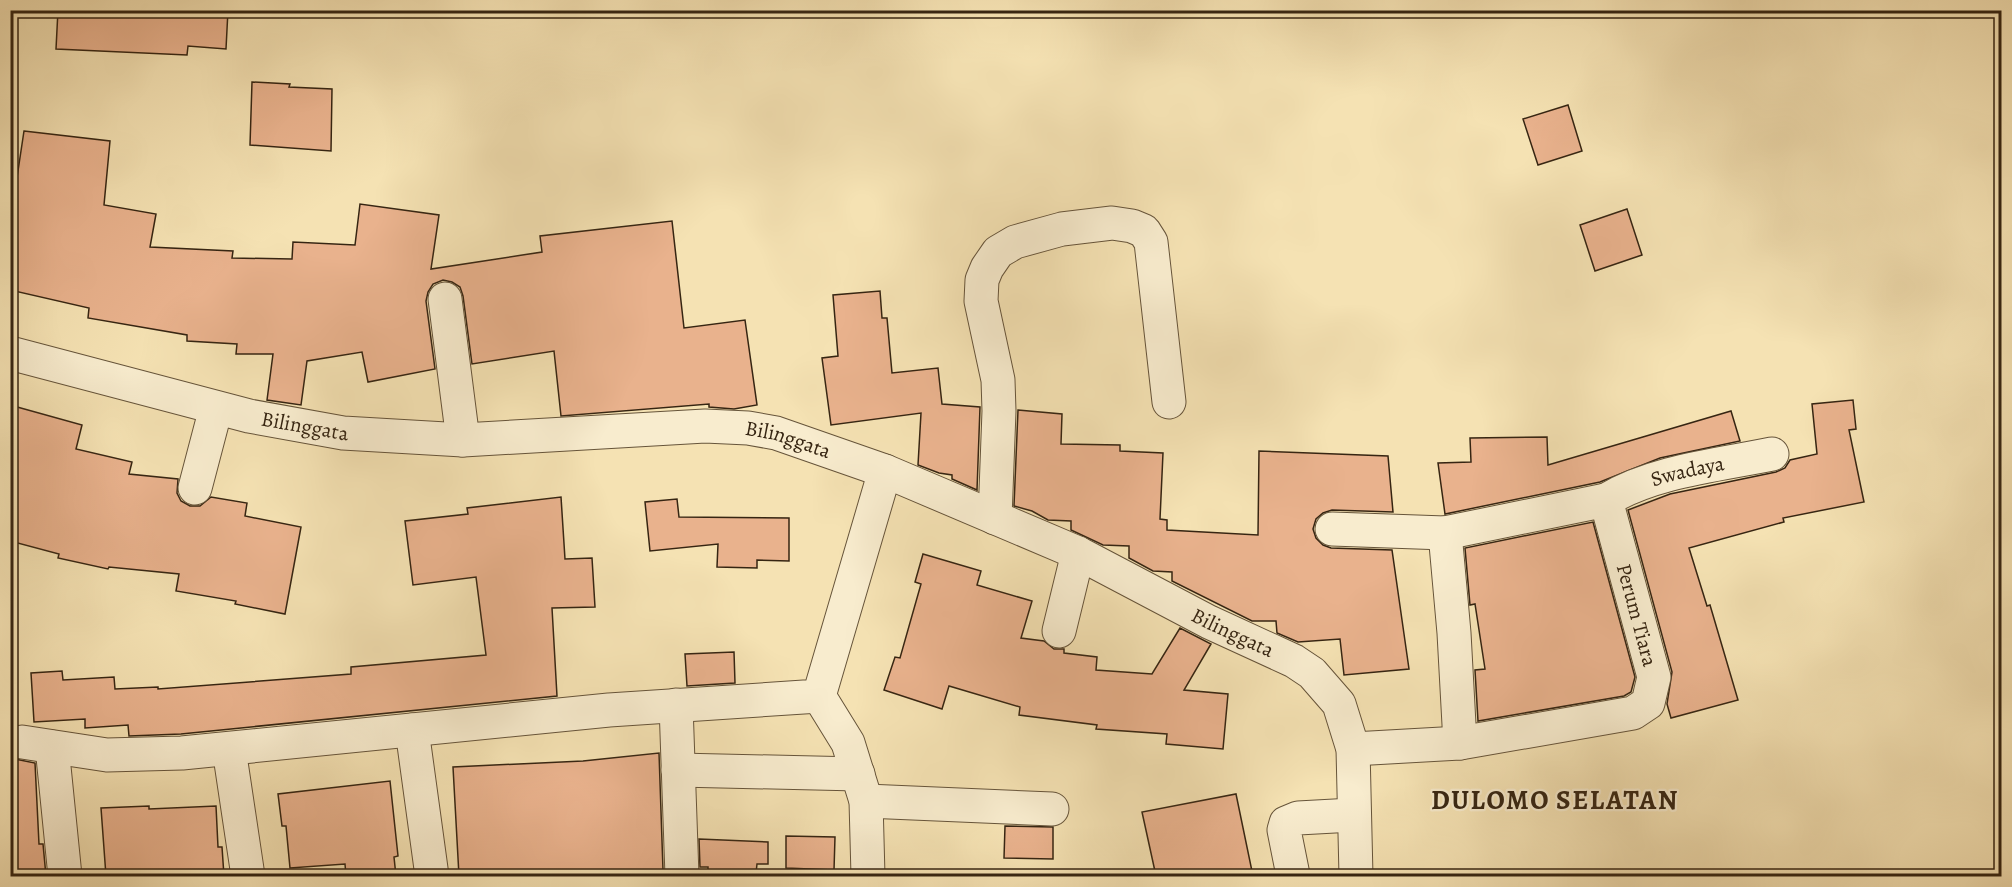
<svg xmlns="http://www.w3.org/2000/svg" width="2012" height="887" viewBox="0 0 2012 887" font-family="Alegreya,serif">
<style>
.building{fill:#e9b28d;stroke:#362512;stroke-width:1.5}
.lines{fill:none;stroke-linecap:round;stroke-linejoin:round}
.minor-casing{stroke:#66543a;stroke-width:35}
.minor{stroke:#f8ecce;stroke-width:33}
.labels{text-anchor:middle;stroke-width:4.5;stroke-linejoin:round;paint-order:stroke}
.street-label{font-size:21px;fill:#362512;stroke:#f8ecce}
.district-label{font-size:27px;font-weight:bold;letter-spacing:1.5px;fill:#362512;stroke:#f8ecce}
</style>
<rect width="100%" height="100%" fill="#f5e2b3"/>
<filter id="stains"><feTurbulence type="fractalNoise" baseFrequency=".00333" numOctaves="4"/><feColorMatrix values="0 0 0 0 .2 0 0 0 0 .09 0 0 0 0 .02 0 0 0 .5 -.17"/></filter>
<radialGradient id="worn" r=".72"><stop offset=".6" stop-color="#630" stop-opacity="0"/><stop offset="1" stop-color="#630" stop-opacity=".3"/></radialGradient>
<path class="building" d="M 58,10 L 228,10 L 226,49 L 188,46 L 187,55 L 56,49 Z
M 252,82 L 290,84 L 289,87 L 332,89 L 331,151 L 250,145 Z
M 1568,105 L 1582,151 L 1538,165 L 1523,119 Z
M 24,131 L 110,141 L 104,205 L 156,214 L 150,247 L 233,251 L 232,258 L 292,259 L 293,242 L 355,245 L 360,204 L 439,215 L 431,269 L 542,252 L 540,236 L 672,221 L 684,328 L 745,320 L 757,405 L 734,409 L 709,407 L 709,404 L 561,416 L 554,351 L 472,364 L 463,296 L 460,287 L 452,282 L 443,280 L 433,284 L 428,292 L 426,301 L 435,369 L 368,382 L 362,352 L 307,361 L 301,405 L 267,400 L 273,354 L 236,354 L 237,344 L 187,341 L 187,335 L 88,318 L 89,308 L 10,290 L 10,224 Z
M 1627,209 L 1642,255 L 1595,271 L 1580,225 Z
M 880,291 L 882,318 L 887,318 L 892,373 L 938,368 L 942,404 L 980,407 L 977,490 L 952,479 L 952,475 L 939,473 L 918,465 L 921,413 L 831,425 L 822,358 L 838,356 L 833,295 Z
M 1853,400 L 1856,429 L 1849,430 L 1864,502 L 1783,518 L 1784,522 L 1689,548 L 1707,606 L 1710,605 L 1738,700 L 1671,718 L 1667,704 L 1672,672 L 1628,510 L 1670,494 L 1776,472 L 1785,468 L 1790,460 L 1817,454 L 1812,404 Z
M 10,405 L 82,425 L 76,449 L 132,462 L 129,474 L 178,479 L 177,493 L 181,501 L 190,506 L 200,506 L 211,497 L 247,503 L 245,516 L 301,527 L 285,614 L 235,604 L 236,601 L 176,591 L 179,574 L 109,567 L 108,569 L 58,558 L 59,554 L 10,541 Z
M 1018,410 L 1062,414 L 1061,444 L 1120,445 L 1120,451 L 1163,453 L 1160,519 L 1167,520 L 1167,530 L 1258,535 L 1259,451 L 1388,456 L 1393,512 L 1332,510 L 1323,513 L 1316,519 L 1313,529 L 1316,538 L 1323,545 L 1331,548 L 1392,550 L 1409,669 L 1344,675 L 1340,639 L 1298,642 L 1277,633 L 1276,621 L 1252,621 L 1172,581 L 1172,572 L 1153,571 L 1129,558 L 1129,546 L 1103,545 L 1071,530 L 1071,521 L 1048,520 L 1032,511 L 1014,506 Z
M 1731,411 L 1740,441 L 1660,458 L 1600,482 L 1445,514 L 1438,463 L 1471,462 L 1470,438 L 1547,437 L 1548,465 Z
M 561,497 L 565,559 L 592,558 L 595,607 L 552,608 L 557,696 L 181,734 L 129,736 L 128,725 L 85,728 L 85,719 L 34,722 L 31,673 L 62,671 L 63,680 L 114,677 L 115,689 L 158,687 L 158,689 L 351,674 L 351,667 L 486,655 L 476,577 L 413,585 L 405,521 L 468,514 L 467,508 Z
M 677,499 L 679,517 L 789,518 L 789,561 L 757,560 L 757,568 L 717,567 L 718,544 L 650,551 L 645,502 Z
M 1593,522 L 1635,677 L 1631,692 L 1624,696 L 1478,721 L 1475,670 L 1485,669 L 1475,604 L 1470,605 L 1465,548 Z
M 923,554 L 981,571 L 977,585 L 1032,601 L 1021,638 L 1044,641 L 1054,649 L 1064,649 L 1064,653 L 1097,657 L 1096,670 L 1152,674 L 1180,628 L 1211,644 L 1184,690 L 1228,694 L 1223,749 L 1166,744 L 1167,734 L 1096,729 L 1097,725 L 1019,715 L 1020,707 L 949,686 L 942,709 L 884,690 L 895,657 L 900,658 L 921,584 L 915,582 Z
M 734,652 L 735,683 L 687,686 L 685,654 Z
M 659,753 L 663,870 L 577,876 L 459,876 L 453,767 L 583,761 Z
M 10,758 L 35,763 L 39,844 L 43,844 L 46,876 L 10,876 Z
M 390,781 L 398,856 L 394,857 L 396,876 L 346,876 L 345,864 L 290,868 L 286,826 L 282,826 L 278,794 Z
M 1236,794 L 1253,876 L 1156,876 L 1142,812 Z
M 149,806 L 149,809 L 216,806 L 218,847 L 222,847 L 224,876 L 106,876 L 101,808 Z
M 1005,826 L 1053,827 L 1053,859 L 1004,858 Z
M 786,836 L 835,837 L 834,870 L 786,868 Z
M 699,839 L 768,842 L 768,864 L 757,864 L 756,873 L 708,872 L 708,867 L 700,867 Z"/>
<g class="lines">
<defs>
<g id="minor">
<path d="M 445,299 L 463,440"/>
<path id="s1" d="M 10,353 L 249,416 L 343,433 L 463,440 L 705,426 L 748,428 L 776,433 L 885,471 L 1078,553 L 1209,622 L 1294,661 L 1312,673 L 1339,704 L 1353,749 L 1356,876"/>
<path d="M 195,488 L 216,408"/>
<path id="s2" d="M 1606,500 C 1654,471 1718,465 1772,454"/>
<path d="M 995,518 L 999,411 L 998,380 L 981,301 L 982,280 L 987,268 L 998,252 L 1015,242 L 1062,229 L 1112,223 L 1132,226 L 1144,231 L 1151,242 L 1169,402"/>
<path d="M 1332,529 L 1445,533 L 1454,633 L 1460,743"/>
<path d="M 1059,631 L 1078,553"/>
<path d="M 819,696 L 848,743 L 866,801 L 868,876"/>
<path d="M 676,705 L 682,876"/>
<path d="M 412,730 L 432,876"/>
<path d="M 22,742 L 107,755 L 182,753 L 609,710 L 819,696 L 885,471"/>
<path d="M 52,747 L 65,876"/>
<path d="M 229,749 L 248,876"/>
<path d="M 1353,749 L 1460,743 L 1633,713 L 1648,703 L 1654,677 L 1606,500 L 1445,533"/>
<path d="M 678,770 L 858,774"/>
<path d="M 866,801 L 1052,809"/>
<path d="M 1293,875 L 1284,830 L 1286,823 L 1298,818 L 1353,815"/>
</g>
</defs>
<use href="#minor" class="minor-casing"/>
<use href="#minor" class="minor"/>
</g>
<g class="labels">
<g class="street-label">
<text dy="7" stroke="none"><textPath href="#s1" startOffset="304">Bilinggata</textPath></text>
<text dy="7" stroke="none"><textPath href="#s1" startOffset="790">Bilinggata</textPath></text>
<text dy="7" stroke="none"><textPath href="#s2" startOffset="87">Swadaya</textPath></text>
<text transform="translate(1637 615) rotate(75)" y="7">Perum Tiara</text>
<text dy="7" stroke="none"><textPath href="#s1" startOffset="1276">Bilinggata</textPath></text>
</g>
<g class="district-label">
<text x="1555" y="809">DULOMO SELATAN</text>
</g>
</g>
<rect width="2012" height="887" fill="none" stroke="#f5e2b3" stroke-width="36"/>
<rect x="12" y="12" width="1988" height="863" fill="none" stroke="#362512" stroke-width="3"/>
<rect x="18" y="18" width="1976" height="851" fill="none" stroke="#362512" stroke-width="1.5"/>
<rect width="100%" height="100%" filter="url(#stains)"/>
<rect width="100%" height="100%" fill="url(#worn)"/>
</svg>
